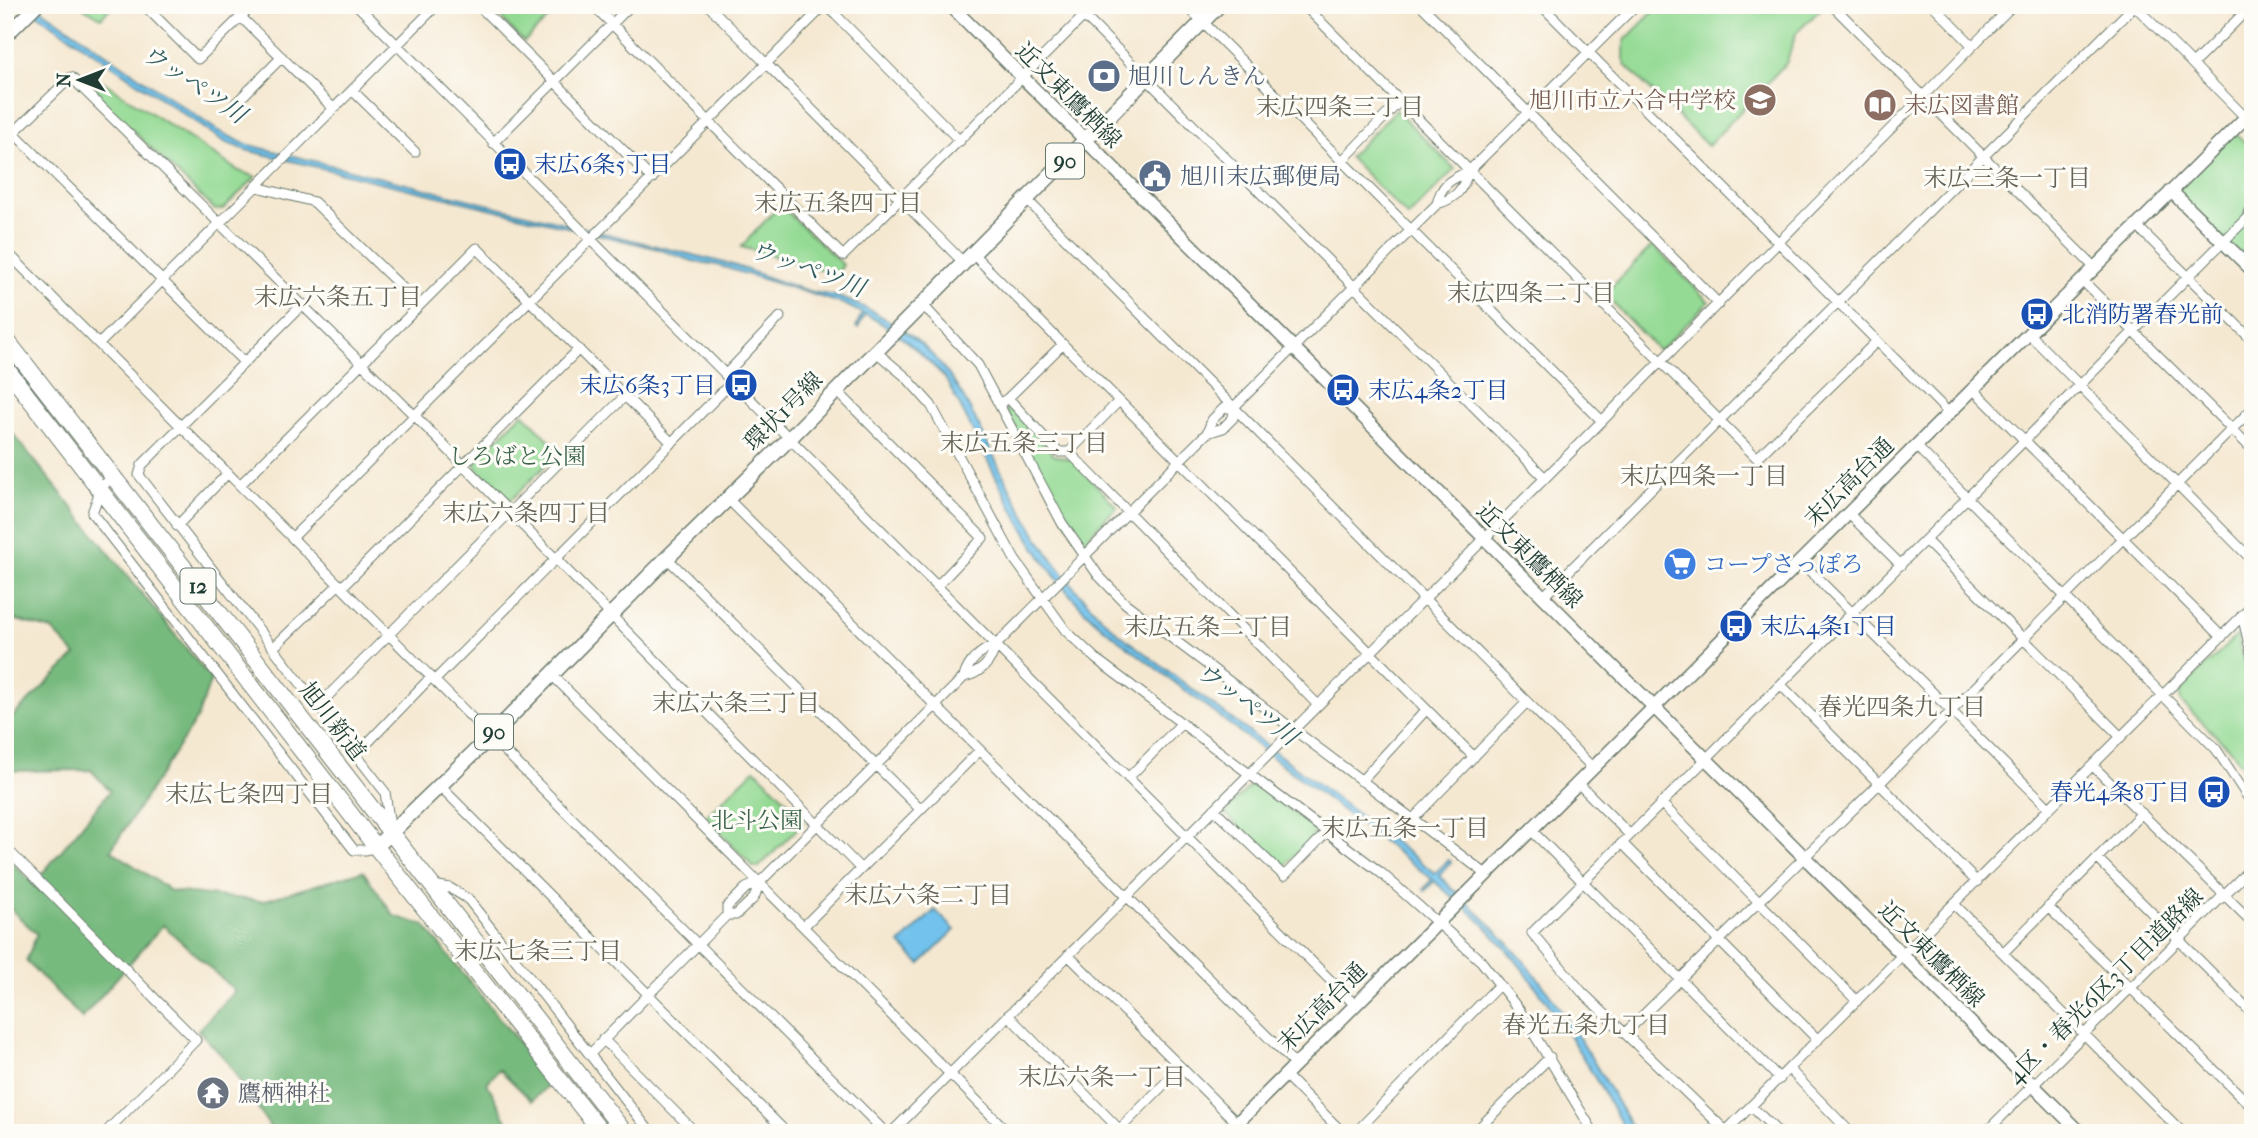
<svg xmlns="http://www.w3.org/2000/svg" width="2258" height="1138" viewBox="0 0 2258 1138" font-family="'IM FELL French Canon','Noto Serif JP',serif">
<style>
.green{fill:#94da94;stroke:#5a8c64;stroke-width:2}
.forest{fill:#77ba7e;stroke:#4b7c59;stroke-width:2}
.water{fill:#72c2ed;stroke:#488090;stroke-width:2}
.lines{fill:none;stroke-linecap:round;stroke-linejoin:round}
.street-casing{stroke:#6a796b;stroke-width:11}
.secondary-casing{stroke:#6a796b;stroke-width:15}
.primary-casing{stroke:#6a796b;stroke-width:17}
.highway-casing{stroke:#6a796b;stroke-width:18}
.street{stroke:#fff;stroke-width:9}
.secondary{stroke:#fff;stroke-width:12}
.primary{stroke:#fff;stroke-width:14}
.highway{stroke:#fff;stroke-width:16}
.labels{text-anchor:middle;stroke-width:6;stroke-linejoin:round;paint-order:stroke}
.shield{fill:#fdfcf7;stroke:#62766e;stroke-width:2}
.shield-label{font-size:21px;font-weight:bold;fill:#1f3d34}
.service-label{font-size:23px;fill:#4e5e75;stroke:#fdfcf7;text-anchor:start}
.street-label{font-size:23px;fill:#1f3d34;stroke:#fdfcf7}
.education-label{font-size:23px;fill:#785e54;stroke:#fdfcf7;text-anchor:end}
.transit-label{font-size:23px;fill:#164399;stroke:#fdfcf7;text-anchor:start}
.park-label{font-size:23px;fill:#3c644c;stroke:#fdfcf7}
.shop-label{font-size:23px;fill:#366cbe;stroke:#fdfcf7;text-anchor:start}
.worship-label{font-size:23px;fill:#5b616d;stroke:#fdfcf7;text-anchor:start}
.water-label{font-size:24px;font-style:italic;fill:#345e62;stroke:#fdfcf7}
.neighbourhood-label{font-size:24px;fill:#666356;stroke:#fdfcf7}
</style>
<rect width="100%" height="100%" fill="#fdfcf7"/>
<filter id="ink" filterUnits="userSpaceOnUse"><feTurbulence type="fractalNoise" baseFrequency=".0143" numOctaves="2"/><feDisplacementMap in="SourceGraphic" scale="14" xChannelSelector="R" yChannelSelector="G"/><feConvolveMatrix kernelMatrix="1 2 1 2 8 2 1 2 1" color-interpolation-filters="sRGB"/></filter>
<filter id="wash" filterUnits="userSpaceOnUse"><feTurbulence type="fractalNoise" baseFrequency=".00686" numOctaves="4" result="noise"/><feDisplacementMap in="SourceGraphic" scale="28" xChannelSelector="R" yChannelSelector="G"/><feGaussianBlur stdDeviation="1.57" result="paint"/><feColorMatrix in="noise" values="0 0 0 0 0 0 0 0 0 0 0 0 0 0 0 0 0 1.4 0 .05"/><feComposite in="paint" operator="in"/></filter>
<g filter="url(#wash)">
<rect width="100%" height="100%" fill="#f5e8d1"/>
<path class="green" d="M 87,5 L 113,5 L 101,18 L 84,8 Z
M 505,5 L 562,5 L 524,42 L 496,13 Z
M 1660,5 L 1815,5 L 1820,10 L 1796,33 L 1787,62 L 1708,146 L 1624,64 L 1624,41 Z
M 87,71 L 239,171 L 256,177 L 223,209 L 215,210 L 80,80 Z
M 1396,110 L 1455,169 L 1408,217 L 1349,157 Z
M 2232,130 L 2253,150 L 2253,203 L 2246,210 L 2253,217 L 2253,271 L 2171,191 Z
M 780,205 L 843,265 L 837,274 L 741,247 Z
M 1653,245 L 1709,302 L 1659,351 L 1604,294 Z
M 1009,406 L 1054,455 L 1073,460 L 1117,507 L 1081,544 L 1064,518 L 1005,409 Z
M 523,413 L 560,451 L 512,499 L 507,499 L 476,468 L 475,461 Z
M 2237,635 L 2253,704 L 2253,784 L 2233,752 L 2181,702 L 2179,692 Z
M 755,769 L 803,817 L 803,823 L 759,867 L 753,867 L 705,817 Z
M 1257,785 L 1317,831 L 1284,867 L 1279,867 L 1224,812 L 1250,786 Z"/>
<path class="forest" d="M 5,424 L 211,679 L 197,718 L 111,850 L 171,891 L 262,901 L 363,871 L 394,916 L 424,925 L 551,1082 L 532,1101 L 499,1069 L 487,1083 L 509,1124 L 500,1133 L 274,1133 L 226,1060 L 198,1030 L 235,991 L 163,925 L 82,1018 L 26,961 L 37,934 L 5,904 L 5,856 L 34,884 L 110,791 L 91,770 L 5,771 L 5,724 L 76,655 L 52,630 L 9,618 L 5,604 Z"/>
<path class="water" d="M 24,5 L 35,5 L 218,131 L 245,144 L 733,265 C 758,274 783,283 809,291 C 817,293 826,294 835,296 C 866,306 898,324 922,345 C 961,380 980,430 1003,475 C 1035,538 1066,586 1118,633 L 1435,873 L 1449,860 L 1451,862 L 1439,876 C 1476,910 1513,945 1543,985 C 1578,1032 1606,1083 1635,1133 L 1627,1133 C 1586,1062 1545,988 1487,928 C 1471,911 1452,897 1434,881 L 1425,891 L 1424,889 L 1432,879 L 1110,633 C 1029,570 994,464 945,378 C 922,353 895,329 865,314 L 858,328 L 856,327 L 862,313 L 844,304 L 717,265 L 693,261 L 655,248 L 246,150 L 225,142 Z
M 935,910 L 955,930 L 920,964 L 900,944 Z"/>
</g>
<g filter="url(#ink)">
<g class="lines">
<defs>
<path id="street" d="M 144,5 L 198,59 L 253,5
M 357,5 L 1355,1005
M 478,5 L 652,179
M 593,5 L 843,256 L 1095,5
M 708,5 L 964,263
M 826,5 L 960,141
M 1073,5 L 1545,478
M 1186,5 L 1602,421
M 1304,5 L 1757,458 L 1877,341
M 1421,5 L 1719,304
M 1541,5 L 1948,412
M 1832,5 L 2094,267
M 1933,5 L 1972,45
M 2134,5 L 2245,117
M 241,17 L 334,109
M 2193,64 L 2252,5
M 353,91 L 415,152
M 236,103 L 282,57
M 14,133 L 244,362
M 5,141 L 71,77 L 414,415 L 861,869
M 493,143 L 631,5
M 1343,160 L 1399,102
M 257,187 L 314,202 L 419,304
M 1027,200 L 1592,767
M 1437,204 C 1441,184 1451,179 1469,171 L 1636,5
M 2136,225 L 2253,341
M 5,250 L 886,1133
M 973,254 L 1474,757
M 2082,280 L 2253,450
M 303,304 L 142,465 L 139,475 L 385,792 L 390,826
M 922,304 L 978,365 L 1062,523 L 1098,575 L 1125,603 L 1486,874
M 2028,333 L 2253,561
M 99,344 L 437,5
M 875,351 L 906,377 L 931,405 L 1015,560 L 1066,631 L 1096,659 L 1380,872 L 1481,961 L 1520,1011 L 1594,1133
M 725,375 L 780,317
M 1972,388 L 2222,637
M 836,390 L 983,538 L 937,586
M 1008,398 L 1063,344
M 999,404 L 1008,398 L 1058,452 L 1069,452 L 1119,401
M 1207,433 L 1223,428 L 1233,418 L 1234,407 L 1437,204 C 1457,198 1462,190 1469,171
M 1915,445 L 2216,749 L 2253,805
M 1069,452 L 1317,704
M 112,477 L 101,488 L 92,513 L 354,850 L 366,850 L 376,847
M 240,485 L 477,248 L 672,443
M 727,498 L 1295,1064
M 1848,513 L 1901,565
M 177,526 L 228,473
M 293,537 L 825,5
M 1925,540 L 2121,737
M 667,558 L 920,809
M 1800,561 L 2049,808
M 342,587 L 579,349
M 1543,597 L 2134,6
M 2242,615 L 2253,661
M 996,645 L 1207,433 L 1212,420 L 1224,408 L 1234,407
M 273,648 L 339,584
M 551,674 L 1009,1133
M 435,680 L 732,382
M 1781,685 L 1977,882
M 318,706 L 625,396
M 356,755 L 431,677
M 2093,766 L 2253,923
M 1128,778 L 1182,723
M 1361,781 L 1426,710
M 1577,782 L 1630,835
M 440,786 L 787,1133
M 1661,803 L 1857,1001
M 1214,809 L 1284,876 L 1327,832
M 1413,819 L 1527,702
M 1531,830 L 1780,1079
M 1622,843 L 1818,1040
M 5,847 L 196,1040 L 105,1133
M 2097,858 L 2253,1014
M 433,885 L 450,888 L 468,899 L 651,1133
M 1954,904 L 2183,1133
M 2048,907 L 2253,1108
M 727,915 L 727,907 L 746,888 L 760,882 L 964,677 C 969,660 980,651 996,645 C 991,663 981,673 964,677
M 804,926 L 980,750
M 2003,953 L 2142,813
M 1068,955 L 1237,1123
M 1008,1015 L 1119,1129
M 1625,1033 L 1879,784 L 2253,408
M 603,1039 L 696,1133
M 590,1054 L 727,915 L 736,915 L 754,898 L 760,882
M 1790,1070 L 1851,1133
M 1285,1075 L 1343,1133
M 1752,1107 L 1779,1133
M 1726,1131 L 1582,992 L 1532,933 L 2253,212
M 1117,1132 L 1180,1068
M 891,1133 L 1602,421 L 2013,5
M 1355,1133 L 1499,985
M 1474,1133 L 1550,1057
M 1724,1133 L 2253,605
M 1985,1133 L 2253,866"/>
<path id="secondary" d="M 950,5 L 2081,1133
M 5,37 L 37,5
M 2171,191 L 2253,271
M 2250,214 L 2253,217
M 1227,1133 L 2253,110"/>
<path id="primary" d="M 376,847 L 490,737 L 667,558 L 789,439 L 1219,5"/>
<path id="highway" d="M 5,338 L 625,1133
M 5,367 L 376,847 L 602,1133"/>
</defs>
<use href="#street" class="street-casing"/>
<use href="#secondary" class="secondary-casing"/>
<use href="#primary" class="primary-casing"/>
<use href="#highway" class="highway-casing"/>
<use href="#street" class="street"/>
<use href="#secondary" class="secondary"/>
<use href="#primary" class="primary"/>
<use href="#highway" class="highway"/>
</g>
</g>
<defs>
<symbol id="bank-disc" viewBox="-11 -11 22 22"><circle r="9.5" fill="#5c6f8a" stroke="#fdfcf7"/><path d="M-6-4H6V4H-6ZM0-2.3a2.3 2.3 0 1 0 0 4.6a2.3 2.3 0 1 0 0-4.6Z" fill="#fff"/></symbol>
<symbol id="school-disc" viewBox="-11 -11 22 22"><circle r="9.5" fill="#8d6e63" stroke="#fdfcf7"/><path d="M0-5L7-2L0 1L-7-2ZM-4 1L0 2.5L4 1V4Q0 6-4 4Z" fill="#fff"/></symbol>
<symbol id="library-disc" viewBox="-11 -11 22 22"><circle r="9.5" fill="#8d6e63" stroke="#fdfcf7"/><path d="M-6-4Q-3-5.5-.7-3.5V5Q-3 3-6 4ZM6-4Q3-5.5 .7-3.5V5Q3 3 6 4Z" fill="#fff"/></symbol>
<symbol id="bus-disc" viewBox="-11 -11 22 22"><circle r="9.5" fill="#1a4fb4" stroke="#fdfcf7"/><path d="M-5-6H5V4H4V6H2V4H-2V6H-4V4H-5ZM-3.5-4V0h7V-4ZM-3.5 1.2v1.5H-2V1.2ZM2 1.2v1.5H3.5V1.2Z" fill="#fff"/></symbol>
<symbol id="civic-disc" viewBox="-11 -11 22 22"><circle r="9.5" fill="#5c6f8a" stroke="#fdfcf7"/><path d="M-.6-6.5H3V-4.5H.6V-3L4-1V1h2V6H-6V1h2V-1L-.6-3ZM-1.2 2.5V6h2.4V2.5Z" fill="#fff"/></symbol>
<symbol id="supermarket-disc" viewBox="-11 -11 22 22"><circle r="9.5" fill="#3f7fe0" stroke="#fdfcf7"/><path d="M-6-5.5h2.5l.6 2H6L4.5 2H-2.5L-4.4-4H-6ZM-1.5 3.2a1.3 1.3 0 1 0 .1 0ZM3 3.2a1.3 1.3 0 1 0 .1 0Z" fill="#fff"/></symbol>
<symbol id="temple-disc" viewBox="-11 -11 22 22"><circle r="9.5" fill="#6b7280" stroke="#fdfcf7"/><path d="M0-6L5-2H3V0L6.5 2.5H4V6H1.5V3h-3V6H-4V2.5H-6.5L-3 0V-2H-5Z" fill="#fff"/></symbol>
</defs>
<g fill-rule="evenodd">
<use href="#bank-disc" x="1085" y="57" width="38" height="38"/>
<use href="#school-disc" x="1741" y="81" width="38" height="38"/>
<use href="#library-disc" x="1861" y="86" width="38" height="38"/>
<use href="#bus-disc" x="491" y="145" width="38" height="38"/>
<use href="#civic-disc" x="1136" y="157" width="38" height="38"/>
<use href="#bus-disc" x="2018" y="295" width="38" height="38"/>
<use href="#bus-disc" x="722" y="366" width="38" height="38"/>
<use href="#bus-disc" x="1324" y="371" width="38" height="38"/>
<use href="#supermarket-disc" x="1661" y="545" width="38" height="38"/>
<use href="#bus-disc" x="1717" y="607" width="38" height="38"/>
<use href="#bus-disc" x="2195" y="773" width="38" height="38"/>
<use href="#temple-disc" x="194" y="1074" width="38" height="38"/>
</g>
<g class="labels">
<g class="shield">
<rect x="1046" y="143.5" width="38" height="35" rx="5"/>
<rect x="180.5" y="568.5" width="35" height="35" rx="5"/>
<rect x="475" y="714.5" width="38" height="35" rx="5"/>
</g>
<g class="shield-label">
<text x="1065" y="168">90</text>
<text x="198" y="593">12</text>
<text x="494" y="739">90</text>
</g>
<g class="service-label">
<text x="1128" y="84">旭川しんきん</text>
<text x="1180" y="184">旭川末広郵便局</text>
</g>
<g class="street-label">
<text transform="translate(1069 95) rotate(45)" y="8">近文東鷹栖線</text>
<text transform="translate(783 411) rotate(-45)" y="8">環状1号線</text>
<text transform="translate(1849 482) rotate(-45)" y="8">末広高台通</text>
<text transform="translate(1530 555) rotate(45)" y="8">近文東鷹栖線</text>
<text transform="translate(333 721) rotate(52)" y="8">旭川新道</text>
<text transform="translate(1932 954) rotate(45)" y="8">近文東鷹栖線</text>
<text transform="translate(2105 986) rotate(-45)" y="8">4区・春光6区3丁目道路線</text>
<text transform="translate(1322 1007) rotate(-45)" y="8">末広高台通</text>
</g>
<g class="education-label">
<text x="1736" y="108">旭川市立六合中学校</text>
<text x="1904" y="113" text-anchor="start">末広図書館</text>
</g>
<g class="transit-label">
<text x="534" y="172">末広6条5丁目</text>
<text x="2062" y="322">北消防署春光前</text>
<text x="716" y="393" text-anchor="end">末広6条3丁目</text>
<text x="1368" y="398">末広4条2丁目</text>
<text x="1760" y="634">末広4条1丁目</text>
<text x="2190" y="800" text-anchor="end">春光4条8丁目</text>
</g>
<g class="park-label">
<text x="517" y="464">しろばと公園</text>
<text x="757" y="828">北斗公園</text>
</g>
<g class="shop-label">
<text x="1704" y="572">コープさっぽろ</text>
</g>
<g class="worship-label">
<text x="238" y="1101">鷹栖神社</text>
</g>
<g class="water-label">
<text transform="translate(194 84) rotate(34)" y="8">ウッペツ川</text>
<text transform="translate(808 269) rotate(20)" y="8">ウッペツ川</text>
<text transform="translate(1247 704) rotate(37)" y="8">ウッペツ川</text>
</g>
<g class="neighbourhood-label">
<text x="1340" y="115">末広四条三丁目</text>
<text x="2007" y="186">末広三条一丁目</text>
<text x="838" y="211">末広五条四丁目</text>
<text x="1531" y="301">末広四条二丁目</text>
<text x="338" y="305">末広六条五丁目</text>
<text x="1024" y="451">末広五条三丁目</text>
<text x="1704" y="484">末広四条一丁目</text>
<text x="526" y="521">末広六条四丁目</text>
<text x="1208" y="635">末広五条二丁目</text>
<text x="736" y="711">末広六条三丁目</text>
<text x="1902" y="715">春光四条九丁目</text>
<text x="249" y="802">末広七条四丁目</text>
<text x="1405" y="836">末広五条一丁目</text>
<text x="928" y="903">末広六条二丁目</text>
<text x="538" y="959">末広七条三丁目</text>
<text x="1586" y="1033">春光五条九丁目</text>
<text x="1102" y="1085">末広六条一丁目</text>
</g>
</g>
<rect width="2258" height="1138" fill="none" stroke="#fdfcf7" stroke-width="28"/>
<g transform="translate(80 80) rotate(270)" stroke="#fdfcf7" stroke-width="5" paint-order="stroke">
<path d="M0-5L12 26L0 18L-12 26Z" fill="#1f3d34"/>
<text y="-10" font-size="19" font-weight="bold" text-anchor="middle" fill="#1f3d34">N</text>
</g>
</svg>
